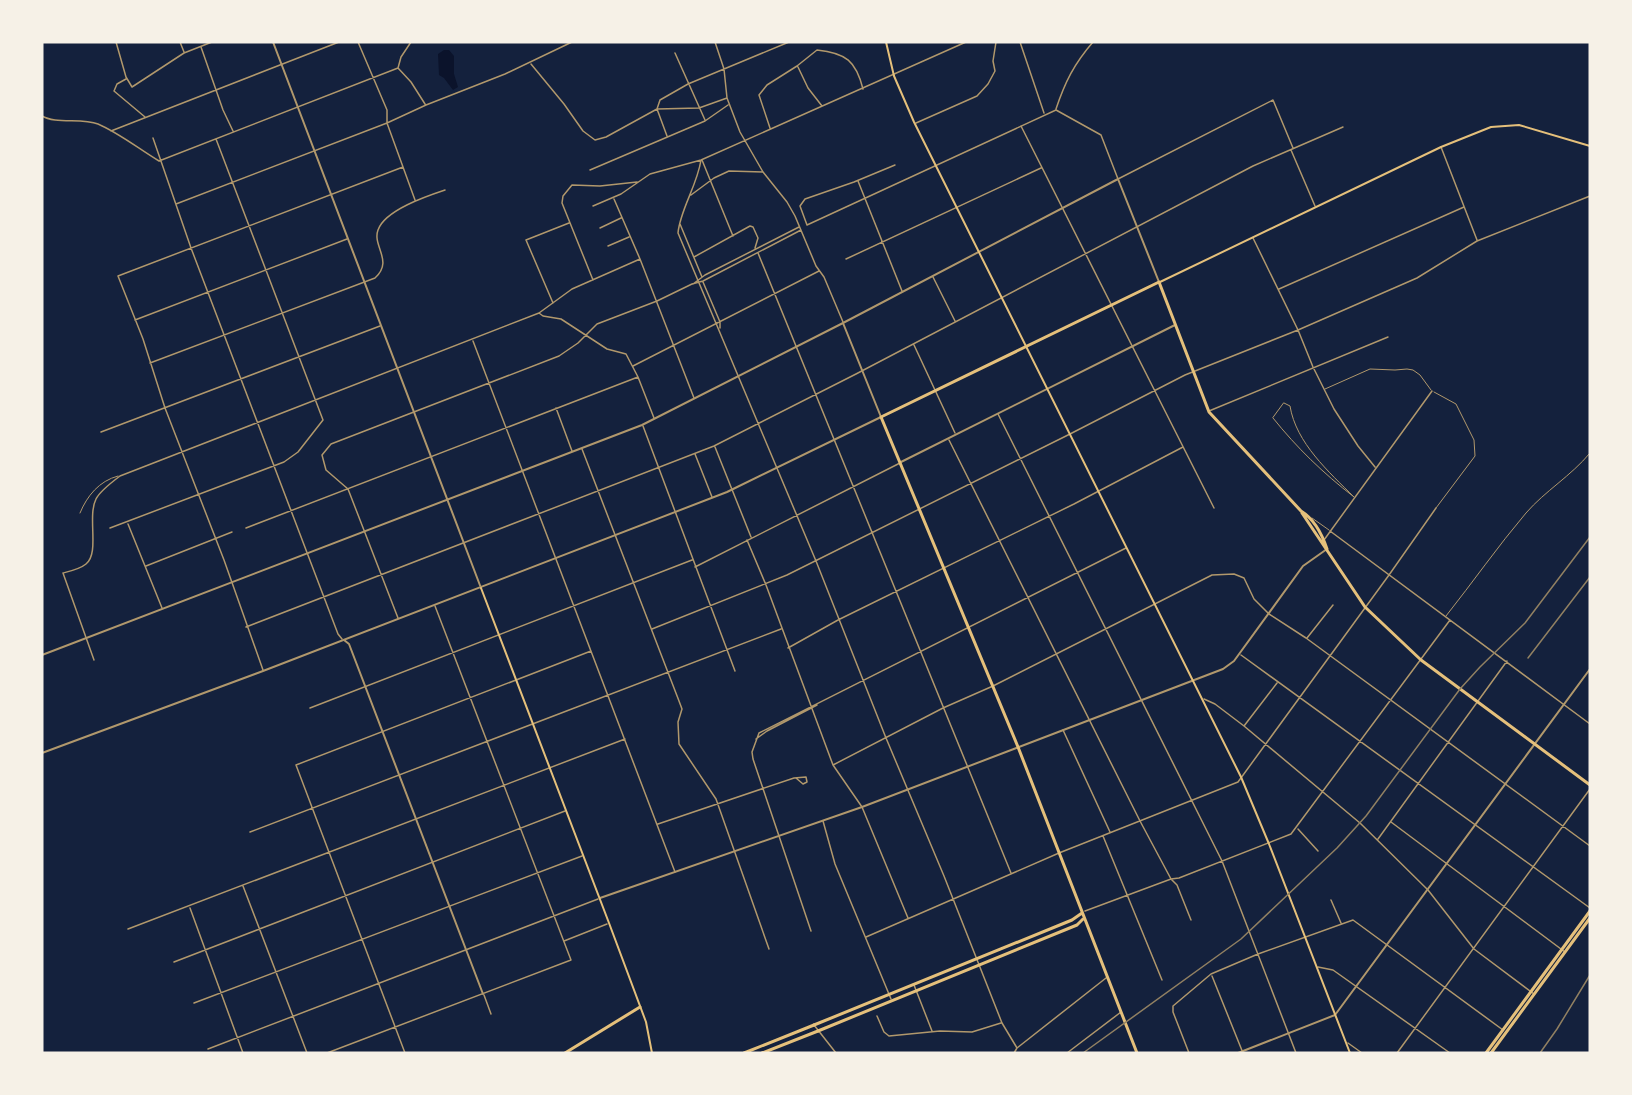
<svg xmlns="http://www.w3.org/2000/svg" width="1632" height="1095" viewBox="0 0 1632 1095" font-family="'Fira Sans',sans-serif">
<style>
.water{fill:#0b132b}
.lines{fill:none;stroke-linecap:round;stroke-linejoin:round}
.service{stroke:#b1986c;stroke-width:1}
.minor{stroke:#b1986c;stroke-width:1.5}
.tertiary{stroke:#b1986c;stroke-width:2}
.secondary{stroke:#e5c07b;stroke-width:2}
.primary{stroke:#e5c07b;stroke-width:3}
.motorway{stroke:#e5c07b;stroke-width:3}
.rail{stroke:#918062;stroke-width:1.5}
</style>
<rect width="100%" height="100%" fill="#14213d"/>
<path class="water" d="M 444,50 L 449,50 L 454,56 L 454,74 L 458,87 L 453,90 L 444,78 L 439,75 L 438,54 Z"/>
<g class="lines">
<path class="service" d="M 1325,389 L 1370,369 L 1395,370 L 1407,369 L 1413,370 L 1420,375 L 1431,390
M 1434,392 L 1456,404 L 1474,440 L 1475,456 L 1436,508
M 1284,403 L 1290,406 C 1296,443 1329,472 1354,497 C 1323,473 1297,448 1273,418 Z
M 80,513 C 87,496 99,481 118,476
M 1312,518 L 1329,530
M 1446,616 C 1473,582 1498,546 1526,513 C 1545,491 1571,476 1590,453"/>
<path class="minor" d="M 116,42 L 126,77 L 132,87 L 184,53 L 212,42
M 180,42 L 184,52
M 358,42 L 387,110 L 387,123 L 415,200
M 411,42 L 401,57 L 398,68 L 411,82 L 425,104
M 715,42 L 724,69 L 727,98 L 740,132 L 763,172 L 787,202 L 795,216 L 816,266 L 824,277 L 843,322
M 1020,42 L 1044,113
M 201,47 L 223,110 L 233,131
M 675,53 L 705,120
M 531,64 L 564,104 L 583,131 L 595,140 L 606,137 L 657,109 L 699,108 L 727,98
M 798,67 L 808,88 L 822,106
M 126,79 L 117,84 L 114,91 L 145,117
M 1056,109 C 1065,82 1074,64 1093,42
M 42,116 C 55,124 82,118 98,124 C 119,133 139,149 159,161 L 398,68
M 916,123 L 977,96 L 988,84 L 995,71 L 993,61 L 996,42
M 1021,126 L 1214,508
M 770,128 L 759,95 L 767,85 L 797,66 L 817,50 C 846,53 856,61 863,89
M 111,131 L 339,42
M 667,136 L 657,109 L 660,100 L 688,84 L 789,42
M 153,138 L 191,248 L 338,634 L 342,639
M 1441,147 L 1477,240
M 1291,150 L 1315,206
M 701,160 C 697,186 680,210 678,233 L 816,561 L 886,738 L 944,876 L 1002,1023 L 1017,1048
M 702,160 L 733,236
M 895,165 L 854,182 L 805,199 L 800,206 L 807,225 L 1056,110 L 1101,135 L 1118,179 L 1273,100 L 1293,148
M 590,170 L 705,121 L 728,105
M 858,181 L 902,291
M 691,195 L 714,178 L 729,171 L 763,172
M 614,199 L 640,259 L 694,398
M 176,204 L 387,123 L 426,105 L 505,74 L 572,42
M 593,206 L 621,194 L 650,174 L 701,160 L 966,42
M 680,224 L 702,277
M 600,228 L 621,218
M 1253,238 L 1298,330 L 1313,367 L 1334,409 L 1358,446 L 1375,467
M 608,246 L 629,237
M 758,253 L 1011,873
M 694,257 L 750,226 L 753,227 L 758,238 L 755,248
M 846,259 L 1041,168
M 933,277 L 955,321
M 593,280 L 562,203 L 563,196 L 572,185 L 600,186 L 637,182
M 703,282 L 720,322 L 720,328
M 693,284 L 705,275 L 799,227
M 1279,289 L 1464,207
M 553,303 L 526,240 L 569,223
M 539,313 L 543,316 L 561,319 L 607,349 L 626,354 L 638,377 L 654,418
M 135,320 L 347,239
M 473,341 L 675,872
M 914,345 L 955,433
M 150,363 L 375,278 C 394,261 372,246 378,230 C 385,210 427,196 445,190
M 633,366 L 819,271
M 556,408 L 572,451
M 1209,411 L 1388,337
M 998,414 L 1222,861 L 1296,1053
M 643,426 L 735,671
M 101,432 L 380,326
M 949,440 L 1140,821 L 1171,879 L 1177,885 L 1191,920
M 715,447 L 751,537
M 582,449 L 679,701 L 682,709 L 678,722 L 679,744 L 716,799 L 769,949
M 695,454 L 712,497
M 128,524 L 162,608
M 110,528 L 284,462 L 298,452 L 323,420 L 216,139
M 246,528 L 638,377
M 1330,531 L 1590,724
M 747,540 L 766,585 L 833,765 L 862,807 L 908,918
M 1324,540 L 1432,391
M 146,566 L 232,532
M 695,567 L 900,463
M 398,618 L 348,489 L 326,470 L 322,455 L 331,444 L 559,356 L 578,343 L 597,324 L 657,301 L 692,284 L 703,281 L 801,230
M 246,627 L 714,446 L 856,374 L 1253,166 L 1343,127
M 652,629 L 787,575 L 1070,434 L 1185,375 L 1298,330 L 1417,278 L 1477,241 L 1590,196
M 1307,638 L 1333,605
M 788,648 L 838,620 L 1074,504 L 1183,447
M 1241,655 L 1590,908
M 94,660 L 63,573 C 71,571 80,569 86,564 C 100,553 87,517 96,499 C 100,491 112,482 120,476 L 539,313 L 572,289 L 640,259
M 263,670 L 224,560 L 165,408 L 143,339 L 118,276 L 403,167
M 1204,699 L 1215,704 L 1244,726 L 1360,823 L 1428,890 L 1474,949 L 1534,994
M 310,708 L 692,560
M 1244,726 L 1277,683
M 1063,730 L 1110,832
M 756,739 L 767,731 L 817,705
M 833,765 L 943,708 L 993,686 L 1212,575 L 1234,574 L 1244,578 L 1254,599 L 1269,614 L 1306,638 L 1590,846
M 823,821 L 835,864 L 891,999
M 1391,822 L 1565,952
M 658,824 L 794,778 L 806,777 L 807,782 L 803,784 L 796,778
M 1298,829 L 1318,851
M 250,832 L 781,629
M 1103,836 L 1162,980
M 1378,839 L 1507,661
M 243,886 L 307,1053
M 1331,900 L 1341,923
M 190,908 L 243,1053
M 1085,911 L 1171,879 L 1179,878 L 1291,834 L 1450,620
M 128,929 L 625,739
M 811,931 L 753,759 L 752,752 L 759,733 L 1126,548
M 866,937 L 1059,853 L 1238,782 L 1389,575 L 1436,508
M 564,941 L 607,924
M 174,962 L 565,811
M 1318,967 L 1333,970 L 1450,1053
M 1212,976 L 1243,1053
M 914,985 L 932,1031
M 484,995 L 491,1014
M 194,1003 L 582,856
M 877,1016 L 884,1032 L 889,1036 L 940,1031 L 972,1032 L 1001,1023
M 814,1025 L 836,1053
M 1348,1043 L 1362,1053
M 208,1049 L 598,899
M 327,1053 L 571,960 L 435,606
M 405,1053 L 296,765 L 591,651
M 1014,1053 L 1017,1048 L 1106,978
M 1067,1053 L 1121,1012
M 1189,1053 L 1173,1012 L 1173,1006 L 1211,974 L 1258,954 L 1353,920 L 1503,1030
M 1397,1053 L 1590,789"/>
<path class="tertiary" d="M 273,42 L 481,588
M 901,462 L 1175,325
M 344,640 L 349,644 L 483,994
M 42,655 L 642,425 L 843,323 L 1118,179 L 1159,282
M 42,753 L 263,671 L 727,492 L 881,417 L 843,323
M 600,898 L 862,807 L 1223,669 L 1234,661 L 1303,566 L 1327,549
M 1238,1053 L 1335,1015 L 1590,669"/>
<path class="secondary" d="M 886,42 L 894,76 L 914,122 L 1241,777 L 1269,844 L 1350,1053
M 1160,282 L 1441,147 L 1491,127 L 1519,125 L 1590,146
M 481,588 L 609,923 L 646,1022 L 652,1053"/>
<path class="primary" d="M 1302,513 L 1365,607 L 1421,660 L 1590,785
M 814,1025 L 1072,920 L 1082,913
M 818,1031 L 1077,925 L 1083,919
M 1137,1053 L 1018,747 L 881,417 L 1159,282 L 1209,412 L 1301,511 C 1314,519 1322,534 1327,549
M 1486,1053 L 1590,911
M 1491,1053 L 1590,918"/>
<path class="motorway" d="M 565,1053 L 640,1007
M 744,1053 L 814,1025
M 762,1053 L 818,1031"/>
<path class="rail" d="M 1528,658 L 1590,577
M 1083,1053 L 1241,939 L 1337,848 L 1366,816 L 1460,689 L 1480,667 L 1525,623 L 1590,537
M 1540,1053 L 1557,1029 L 1590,975"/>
</g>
<rect width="1632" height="1095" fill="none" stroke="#f6f1e7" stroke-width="87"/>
</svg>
